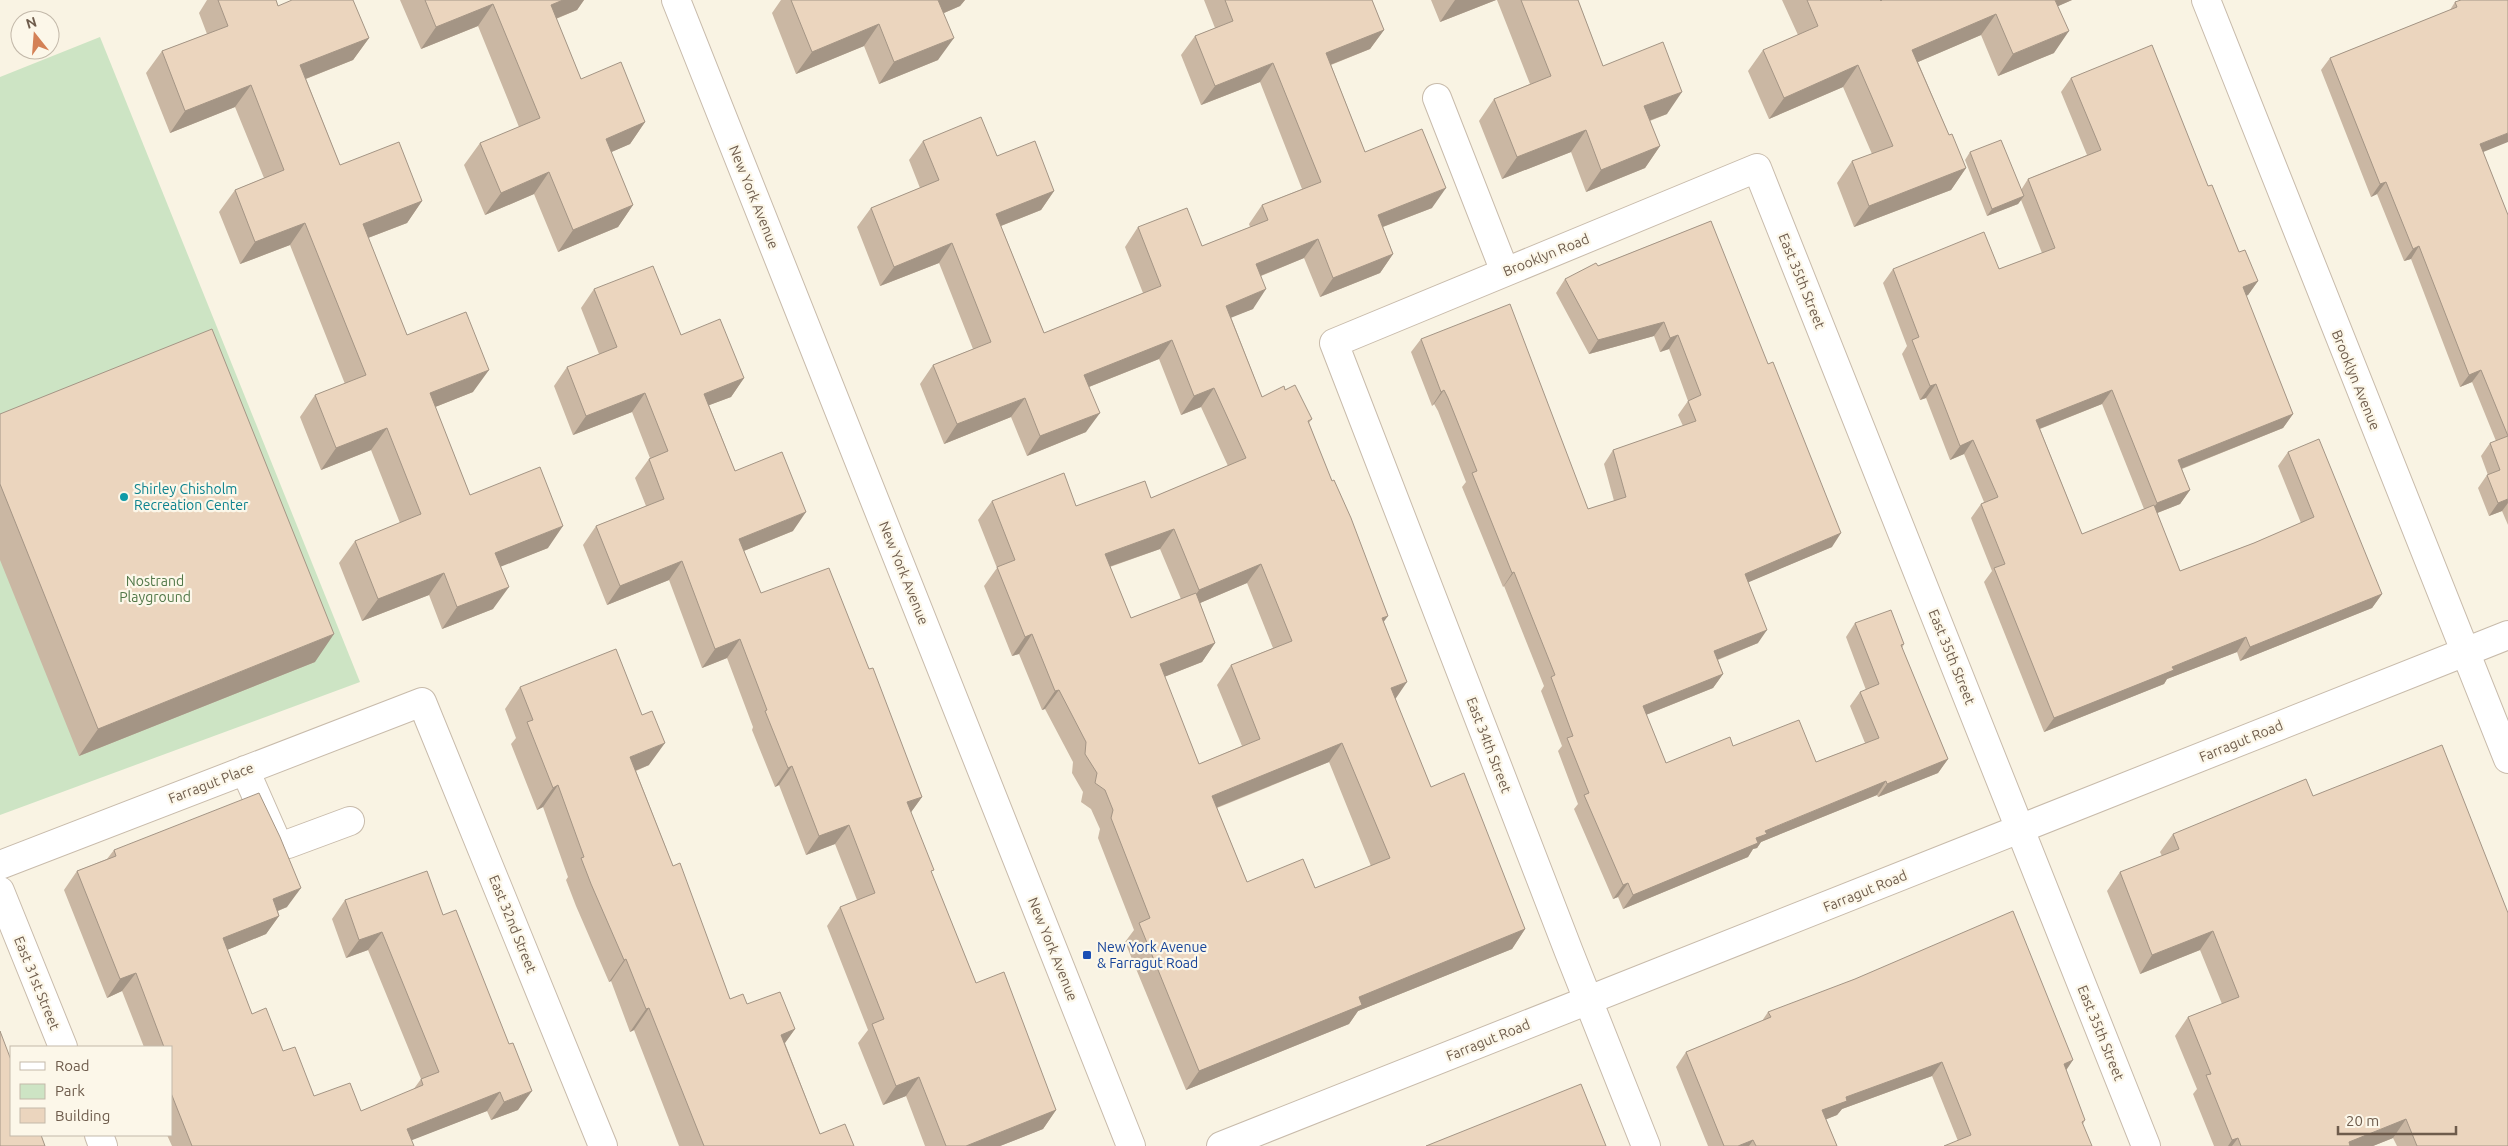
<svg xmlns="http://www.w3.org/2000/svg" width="2508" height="1146" viewBox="0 0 2508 1146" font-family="Ubuntu,sans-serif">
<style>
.green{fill:#cde4c4}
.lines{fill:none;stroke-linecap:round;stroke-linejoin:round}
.minor-casing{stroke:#c8bbab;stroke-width:30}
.minor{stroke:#fff;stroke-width:28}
.wall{fill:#cab7a3;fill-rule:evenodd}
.shaded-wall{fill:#a49585}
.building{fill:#ebd5be;stroke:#a49585;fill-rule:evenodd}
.culture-dot{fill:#0f9aa8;stroke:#fcf7e9;stroke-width:2}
.transit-dot{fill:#1a4fb4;stroke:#fcf7e9;stroke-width:2}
.labels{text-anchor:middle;stroke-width:4.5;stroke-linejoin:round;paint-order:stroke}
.street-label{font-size:14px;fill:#6e5c4c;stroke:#fcf7e9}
.culture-label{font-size:14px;fill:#0d838f;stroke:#fcf7e9;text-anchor:start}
.park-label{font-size:14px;fill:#527849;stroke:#fcf7e9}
.transit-label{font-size:14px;fill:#164399;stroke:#fcf7e9;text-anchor:start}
</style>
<rect width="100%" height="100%" fill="#f9f3e3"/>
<path class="green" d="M 100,37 L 360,682 L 0,815 L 0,77 Z"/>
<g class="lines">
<defs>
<path id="minor" d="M 676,0 L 1131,1146
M 2206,0 L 2508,759
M 1437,98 L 1505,272
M 245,770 L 278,845 L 288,844 L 350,821
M 0,865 L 422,702 L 603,1146
M 0,891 L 63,1047
M 99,1135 L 103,1146
M 1221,1146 L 2508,635
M 1646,1146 L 1569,952 L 1334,343 L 1757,168 L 2146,1146"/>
</defs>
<use href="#minor" class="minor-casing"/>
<use href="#minor" class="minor"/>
</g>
<path class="wall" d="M 207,0 L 276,0 L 278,6 L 369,38 L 353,60 L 306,79 L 340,165 L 422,201 L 407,223 L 368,238 L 407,335 L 473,392 L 435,407 L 470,495 L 548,548 L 501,566 L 493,609 L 442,629 L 429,595 L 362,621 L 339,563 L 355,541 L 400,523 L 371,450 L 321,470 L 300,417 L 315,395 L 345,384 L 290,245 L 240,264 L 219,212 L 235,190 L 264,178 L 235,107 L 170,133 L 146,73 L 162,51 L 207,34 L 199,13 Z
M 400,0 L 584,0 L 577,10 L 556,19 L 581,79 L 645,122 L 630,144 L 611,152 L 633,205 L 618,227 L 558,252 L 534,194 L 485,215 L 464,165 L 480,143 L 519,127 L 478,26 L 421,49 Z
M 781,0 L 965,0 L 960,6 L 944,13 L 938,60 L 879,84 L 864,46 L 796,74 L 772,13 Z
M 1204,0 L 1372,0 L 1384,30 L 1370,49 L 1331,65 L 1365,152 L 1432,208 L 1383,227 L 1393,254 L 1380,273 L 1320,297 L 1304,258 L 1261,276 L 1253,309 L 1231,317 L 1262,397 L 1285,390 L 1312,419 L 1309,423 L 1384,622 L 1395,699 L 1431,787 L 1525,929 L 1512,949 L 1358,1011 L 1349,1024 L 1186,1090 L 1125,942 L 1134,930 L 1098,838 L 1100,829 L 1091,809 L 1081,802 L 1083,792 L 1072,773 L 1073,762 L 1045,709 L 1042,710 L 1019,654 L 1012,656 L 984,586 L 997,568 L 978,520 L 992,501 L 1076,506 L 1151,498 L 1228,466 L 1201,407 L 1181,415 L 1159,359 L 1089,387 L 1086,432 L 1027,456 L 1011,417 L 944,444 L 920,384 L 933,365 L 973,349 L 939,263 L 880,286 L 857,227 L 871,208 L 920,188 L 909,160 L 923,141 L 997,156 L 1054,191 L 1041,210 L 1001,226 L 1044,333 L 1143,293 L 1125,247 L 1138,227 L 1202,246 L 1250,227 L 1249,224 L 1262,205 L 1302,189 L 1260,82 L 1201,105 L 1181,55 L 1195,36 L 1215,28 ZM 1160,549 L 1181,599 L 1131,618 L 1110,567 ZM 1247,583 L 1273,648 L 1231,665 L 1217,685 L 1242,746 L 1199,764 L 1164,677 L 1202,662 L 1215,643 L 1200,603 ZM 1329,762 L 1371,866 L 1315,888 L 1247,882 L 1217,808 Z
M 1431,0 L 1496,0 L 1440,22 Z
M 1497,0 L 1578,0 L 1603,66 L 1667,114 L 1650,121 L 1660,146 L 1645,168 L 1586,192 L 1571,152 L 1502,179 L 1479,121 L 1494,99 L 1530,84 Z
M 1782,0 L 1880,0 L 1881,1 L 1882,0 L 2072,0 L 2058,6 L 2054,53 L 1998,76 L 1981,35 L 1918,62 L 1949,135 L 1966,168 L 1951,190 L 1854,227 L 1837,183 L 1852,161 L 1872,154 L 1843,87 L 1769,119 L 1748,71 L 1763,50 L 1798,35 Z
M 2461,0 L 2483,152 L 2508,215 L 2508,525 L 2502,511 L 2489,516 L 2478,488 L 2487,475 L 2488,475 L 2481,456 L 2490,443 L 2496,441 L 2472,382 L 2460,387 L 2411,259 L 2404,261 L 2377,194 L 2371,197 L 2321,70 L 2330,58 L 2450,10 L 2455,2 Z
M 2071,78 L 2208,186 L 2239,252 L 2258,281 L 2248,295 L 2246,296 L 2293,414 L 2283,428 L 2182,469 L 2190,490 L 2180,504 L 2157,513 L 2180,571 L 2254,543 L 2301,523 L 2278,466 L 2288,452 L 2382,594 L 2372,608 L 2240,661 L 2237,652 L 2167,679 L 2164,684 L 2044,732 L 1984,582 L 1992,571 L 1971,518 L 1981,504 L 1984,502 L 1964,454 L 1950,460 L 1926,398 L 1920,400 L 1902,354 L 1907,346 L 1883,283 L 1893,269 L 1999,269 L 2042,253 L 2021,200 L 2018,204 L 1987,216 L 1965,160 L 1970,152 L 2021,190 L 2028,179 L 2087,155 L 2061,92 ZM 2102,404 L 2144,509 L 2082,534 L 2040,429 Z
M 1711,221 L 1832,547 L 1748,582 L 1758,643 L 1718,660 L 1723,674 L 1713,688 L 1646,715 L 1666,763 L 1733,746 L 1816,762 L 1865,743 L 1850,706 L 1860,692 L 1866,690 L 1846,637 L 1855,623 L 1904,644 L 1902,648 L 1948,759 L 1938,773 L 1878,797 L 1877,795 L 1761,842 L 1757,848 L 1753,849 L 1748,857 L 1623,909 L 1618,897 L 1613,899 L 1574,809 L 1578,804 L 1558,751 L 1562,746 L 1541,691 L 1544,686 L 1504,586 L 1503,587 L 1462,487 L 1466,482 L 1438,411 L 1434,404 L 1432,406 L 1411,352 L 1421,339 L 1588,509 L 1614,501 L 1604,464 L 1613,450 L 1683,426 L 1678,415 L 1688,401 L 1669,349 L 1660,352 L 1654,336 L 1589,354 L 1556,293 L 1565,279 Z
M 594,289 L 681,335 L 744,378 L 731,397 L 709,405 L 735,471 L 793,531 L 744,551 L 761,593 L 869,669 L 922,797 L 911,812 L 931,873 L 976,983 L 1056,1110 L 1043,1129 L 1000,1146 L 925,1146 L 906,1096 L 883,1105 L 858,1043 L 868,1030 L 827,926 L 840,907 L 857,900 L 835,844 L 806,855 L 779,785 L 775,787 L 752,730 L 753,727 L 727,658 L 702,668 L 669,580 L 607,605 L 583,545 L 596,526 L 646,506 L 635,478 L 649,459 L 650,458 L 632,412 L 573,435 L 554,386 L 567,367 L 599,354 L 581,308 Z
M 0,414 L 315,662 L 79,756 L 0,560 Z
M 520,687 L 649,765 L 636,771 L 673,866 L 730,999 L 747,1004 L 795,1029 L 785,1043 L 820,1134 L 854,1146 L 679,1146 L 634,1030 L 630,1032 L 611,981 L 609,982 L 576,906 L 566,880 L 568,877 L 543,807 L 537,810 L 511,744 L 516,738 L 505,709 Z
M 2313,796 L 2508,1146 L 2397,1146 L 2393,1138 L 2373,1146 L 2214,1146 L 2193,1094 L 2197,1089 L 2175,1036 L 2188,1017 L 2222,1004 L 2200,950 L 2140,974 L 2107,891 L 2120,872 L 2162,856 L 2160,852 L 2173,834 Z
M 114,850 L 287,907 L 278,911 L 279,916 L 266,934 L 227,950 L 252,1014 L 283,1051 L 314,1096 L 361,1111 L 413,1090 L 421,1079 L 368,950 L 346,958 L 332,919 L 345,900 L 443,915 L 518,1110 L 491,1120 L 487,1111 L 411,1140 L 414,1146 L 172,1146 L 167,1135 L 171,1135 L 171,1047 L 144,1047 L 122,991 L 107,998 L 64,890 L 77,871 L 107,859 Z
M 1768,1012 L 2066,1070 L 2085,1120 L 2083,1124 L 1958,1141 L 1932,1076 L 1842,1109 L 1837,1115 L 1826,1119 L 1837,1146 L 1708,1146 L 1676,1067 L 1686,1052 L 1762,1021 Z"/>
<path class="shaded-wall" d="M 563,0 L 584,0 L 577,10 L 535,27 L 551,5 Z
M 938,0 L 965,0 L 960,6 L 923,22 Z
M 1455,0 L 1496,0 L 1440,22 Z
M 2048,0 L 2072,0 L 2038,15 Z
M 493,4 L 478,26 L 421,49 L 436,27 Z
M 1996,14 L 1981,35 L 1897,71 L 1912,50 Z
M 879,24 L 864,46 L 796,74 L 812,52 Z
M 1384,30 L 1370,49 L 1312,72 L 1326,53 Z
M 2069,31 L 2054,53 L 1998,76 L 2013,54 Z
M 369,38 L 353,60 L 285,87 L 300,65 Z
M 954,38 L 938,60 L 879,84 L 894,62 Z
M 1273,63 L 1260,82 L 1201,105 L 1215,86 Z
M 1858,65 L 1843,87 L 1769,119 L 1784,98 Z
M 251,85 L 235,107 L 170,133 L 185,111 Z
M 1682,92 L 1667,114 L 1629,128 L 1644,106 Z
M 645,122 L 630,144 L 591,161 L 606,139 Z
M 1586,130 L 1571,152 L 1502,179 L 1517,157 Z
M 2508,133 L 2508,142 L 2471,157 L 2480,144 Z
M 1660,146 L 1645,168 L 1586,192 L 1601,170 Z
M 1966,168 L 1951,190 L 1854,227 L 1869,206 Z
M 549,172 L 534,194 L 485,215 L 501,193 Z
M 2386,182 L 2377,194 L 2371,197 L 2380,184 Z
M 1446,188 L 1432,208 L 1364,234 L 1378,215 Z
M 1054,191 L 1041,210 L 983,233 L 996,214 Z
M 2024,196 L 2018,204 L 1987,216 L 1992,209 Z
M 422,201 L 407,223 L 347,246 L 363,224 Z
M 633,205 L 618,227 L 558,252 L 573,230 Z
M 305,223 L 290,245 L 240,264 L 255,242 Z
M 1318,239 L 1304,258 L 1243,283 L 1256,264 Z
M 952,243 L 939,263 L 880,286 L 894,267 Z
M 2419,246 L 2411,259 L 2404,261 L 2413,249 Z
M 1393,254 L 1380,273 L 1320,297 L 1333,278 Z
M 2258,281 L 2248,295 L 2233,301 L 2243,287 Z
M 1266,289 L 1253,309 L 1213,325 L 1226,306 Z
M 1664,322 L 1654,336 L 1589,354 L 1598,340 Z
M 1678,335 L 1669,349 L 1660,352 L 1670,338 Z
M 1172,340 L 1159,359 L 1071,394 L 1084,375 Z
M 489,370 L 473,392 L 415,415 L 430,393 Z
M 2481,370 L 2472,382 L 2460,387 L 2469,375 Z
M 744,378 L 731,397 L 691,412 L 704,394 Z
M 1936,384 L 1926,398 L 1920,400 L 1930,386 Z
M 1214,388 L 1201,407 L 1181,415 L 1194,396 Z
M 1444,390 L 1434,404 L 1432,406 L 1441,392 Z
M 2112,390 L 2102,404 L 2026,434 L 2036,420 Z
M 645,393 L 632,412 L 573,435 L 586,416 Z
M 1025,398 L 1011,417 L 944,444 L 957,424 Z
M 1100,413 L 1086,432 L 1027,456 L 1040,436 Z
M 2293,414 L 2283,428 L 2168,474 L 2178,460 Z
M 387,428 L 371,450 L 321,470 L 336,448 Z
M 1973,440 L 1964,454 L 1950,460 L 1960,446 Z
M 2190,490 L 2180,504 L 2147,517 L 2157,503 Z
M 2508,499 L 2508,503 L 2502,511 L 2489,516 L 2498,503 Z
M 806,512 L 793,531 L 726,558 L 739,539 Z
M 563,526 L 548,548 L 480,575 L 495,553 Z
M 1174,529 L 1160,549 L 1091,573 L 1105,554 Z
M 1841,533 L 1832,547 L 1735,588 L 1745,574 Z
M 682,561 L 669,580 L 607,605 L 620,586 Z
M 1261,564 L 1247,583 L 1186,609 L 1199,590 Z
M 1514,572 L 1504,586 L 1503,587 L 1512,573 Z
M 444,573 L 429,595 L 362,621 L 378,599 Z
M 509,587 L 493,609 L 442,629 L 457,607 Z
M 2382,594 L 2372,608 L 2240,661 L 2250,647 Z
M 1388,616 L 1374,635 L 1382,618 Z
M 1767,630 L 1758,643 L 1704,665 L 1714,651 Z
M 334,634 L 315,662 L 79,756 L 98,729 Z
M 1032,634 L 1019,654 L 1012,656 L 1025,637 Z
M 2246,637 L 2237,652 L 2167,679 L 2164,684 L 2044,732 L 2054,718 L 2172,667 Z
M 740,639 L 727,658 L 702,668 L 715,649 Z
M 1215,643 L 1202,662 L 1146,684 L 1160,664 Z
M 1723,674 L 1713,688 L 1633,720 L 1643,706 Z
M 1407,682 L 1394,701 L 1391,688 Z
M 1059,690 L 1045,709 L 1042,710 L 1055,691 Z
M 665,743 L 649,765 L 615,779 L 630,757 Z
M 1342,743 L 1329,762 L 1198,815 L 1212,796 Z
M 1948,759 L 1938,773 L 1878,797 L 1887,784 Z
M 792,766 L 779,785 L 775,787 L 788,768 Z
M 1886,781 L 1877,795 L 1761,842 L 1757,848 L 1753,849 L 1748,857 L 1623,909 L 1633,895 L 1756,838 L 1765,831 Z
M 558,785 L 543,807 L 537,810 L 553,788 Z
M 922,797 L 909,815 L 907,802 Z
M 849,825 L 835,844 L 806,855 L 819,836 Z
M 1628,883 L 1618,897 L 1613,899 L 1623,885 Z
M 301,888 L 287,907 L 260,918 L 273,899 Z
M 279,916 L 266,934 L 210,957 L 223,938 Z
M 1525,929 L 1512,949 L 1358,1011 L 1349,1024 L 1186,1090 L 1199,1071 L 1359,997 Z
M 2213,931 L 2200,950 L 2140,974 L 2152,955 Z
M 382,932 L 368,950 L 346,958 L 359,940 Z
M 626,959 L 611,981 L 609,982 L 624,960 Z
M 136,973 L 122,991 L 107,998 L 120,979 Z
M 649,1008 L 634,1030 L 630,1032 L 646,1009 Z
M 795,1029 L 779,1051 L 781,1035 Z
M 2073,1060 L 2063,1075 L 2064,1064 Z
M 1942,1062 L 1932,1076 L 1842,1109 L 1837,1115 L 1812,1125 L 1822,1110 L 1846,1097 Z
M 919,1077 L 906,1096 L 883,1105 L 896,1086 Z
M 532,1091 L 518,1110 L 491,1120 L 504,1102 Z
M 500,1092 L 487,1111 L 397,1146 L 407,1129 Z
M 1056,1110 L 1043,1129 L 1000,1146 L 966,1146 Z
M 2406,1119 L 2393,1138 L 2373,1146 L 2346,1146 L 2349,1142 Z
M 2238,1138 L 2232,1146 L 2228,1146 L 2232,1140 Z
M 1753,1140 L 1749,1146 L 1738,1146 Z"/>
<path class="building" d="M 218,0 L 276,0 L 278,6 L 292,0 L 353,0 L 369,38 L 300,65 L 340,165 L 399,142 L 422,201 L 363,224 L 407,335 L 466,312 L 489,370 L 430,393 L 470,495 L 540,467 L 563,526 L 495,553 L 509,587 L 457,607 L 444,573 L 378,599 L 355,541 L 421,514 L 387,428 L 336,448 L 315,395 L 366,375 L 305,223 L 255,242 L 235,190 L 284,170 L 251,85 L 185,111 L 162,51 L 228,26 Z
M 425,0 L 563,0 L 551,5 L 581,79 L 621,62 L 645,122 L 606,139 L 633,205 L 573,230 L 549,172 L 501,193 L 480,143 L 540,118 L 493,4 L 436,27 Z
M 791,0 L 938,0 L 954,38 L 894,62 L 879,24 L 812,52 Z
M 1225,0 L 1372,0 L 1384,30 L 1326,53 L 1365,152 L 1422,129 L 1446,188 L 1378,215 L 1393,254 L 1333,278 L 1318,239 L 1256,264 L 1266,289 L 1226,306 L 1262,397 L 1284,386 L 1285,390 L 1295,385 L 1312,419 L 1308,421 L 1332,481 L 1334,480 L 1351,518 L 1388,616 L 1382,618 L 1407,682 L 1391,688 L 1431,787 L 1464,773 L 1525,929 L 1359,997 L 1362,1005 L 1199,1071 L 1139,923 L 1150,918 L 1111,818 L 1113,810 L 1105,790 L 1095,783 L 1097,773 L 1085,754 L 1086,742 L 1059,690 L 1055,691 L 1032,634 L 1025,637 L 997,567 L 1015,560 L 992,501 L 1064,473 L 1076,506 L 1145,481 L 1151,498 L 1246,458 L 1214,388 L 1194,396 L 1172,340 L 1084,375 L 1100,413 L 1040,436 L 1025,398 L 957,424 L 933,365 L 991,342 L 952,243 L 894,267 L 871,208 L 939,180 L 923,141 L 981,117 L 997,156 L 1035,141 L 1054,191 L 996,214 L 1044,333 L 1161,286 L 1138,227 L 1187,208 L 1202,246 L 1268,220 L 1262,205 L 1321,182 L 1273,63 L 1215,86 L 1195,36 L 1233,21 ZM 1174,529 L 1199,590 L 1261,564 L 1292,641 L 1231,665 L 1260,739 L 1199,764 L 1160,664 L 1215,643 L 1196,593 L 1131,618 L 1105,554 ZM 1342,743 L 1390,858 L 1315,888 L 1303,859 L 1247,882 L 1212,796 Z
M 1521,0 L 1578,0 L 1603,66 L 1663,42 L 1682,92 L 1644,106 L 1660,146 L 1601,170 L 1586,130 L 1517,157 L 1494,99 L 1551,76 Z
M 1807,0 L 1880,0 L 1881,1 L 1882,0 L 2055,0 L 2069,31 L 2013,54 L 1996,14 L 1912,50 L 1949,135 L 1952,134 L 1966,168 L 1869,206 L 1852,161 L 1893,146 L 1858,65 L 1784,98 L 1763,50 L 1818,26 Z
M 2461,0 L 2508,0 L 2508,133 L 2480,144 L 2508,215 L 2508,499 L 2498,503 L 2487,475 L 2500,470 L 2490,443 L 2508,436 L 2481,370 L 2469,375 L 2419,246 L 2413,249 L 2386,182 L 2380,184 L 2330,58 L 2457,7 L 2455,2 Z
M 2152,45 L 2208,186 L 2212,185 L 2239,252 L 2245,250 L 2258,281 L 2243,287 L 2293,414 L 2178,460 L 2190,490 L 2157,503 L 2112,390 L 2036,420 L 2082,534 L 2154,505 L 2180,571 L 2254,543 L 2314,517 L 2288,452 L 2319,439 L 2382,594 L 2250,647 L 2246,637 L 2172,667 L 2174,670 L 2054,718 L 1994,568 L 2005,564 L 1981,504 L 1998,497 L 1973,440 L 1960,446 L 1936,384 L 1930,386 L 1912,340 L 1919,337 L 1893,269 L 1984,232 L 1999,269 L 2055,248 L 2028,179 L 2101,150 L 2071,78 Z
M 2001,140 L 2024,196 L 1992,209 L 1970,152 Z
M 1711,221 L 1768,364 L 1773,362 L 1841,533 L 1745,574 L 1767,630 L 1714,651 L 1723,674 L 1643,706 L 1666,763 L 1730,737 L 1733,746 L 1799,720 L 1816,762 L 1879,738 L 1860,692 L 1879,684 L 1855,623 L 1891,610 L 1904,644 L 1901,645 L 1948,759 L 1887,784 L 1886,781 L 1765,831 L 1767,834 L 1756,838 L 1758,843 L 1633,895 L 1628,883 L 1623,885 L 1584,795 L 1589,793 L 1567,738 L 1573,736 L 1551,677 L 1555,675 L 1514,572 L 1512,573 L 1472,473 L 1477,471 L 1448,398 L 1444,390 L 1441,392 L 1421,339 L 1510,304 L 1588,509 L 1626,497 L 1613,450 L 1696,421 L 1688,401 L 1701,395 L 1678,335 L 1670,338 L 1664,322 L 1598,340 L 1565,279 L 1596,263 L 1598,266 Z
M 653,266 L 681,335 L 720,319 L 744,378 L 704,394 L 735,471 L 782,452 L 806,512 L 739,539 L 761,593 L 829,568 L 869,669 L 873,668 L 922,797 L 907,802 L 934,870 L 931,871 L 976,983 L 1004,972 L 1056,1110 L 966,1146 L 946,1146 L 919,1077 L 896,1086 L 872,1024 L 884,1019 L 840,907 L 875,893 L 849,825 L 819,836 L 792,766 L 788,768 L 765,711 L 767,710 L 740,639 L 715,649 L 682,561 L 620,586 L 596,526 L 664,499 L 649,459 L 668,451 L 645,393 L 586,416 L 567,367 L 617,347 L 594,289 Z
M 212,329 L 334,634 L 98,729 L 0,484 L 0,414 Z
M 616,649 L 642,715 L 652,711 L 665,743 L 630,757 L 673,866 L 680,863 L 730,999 L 743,994 L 747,1004 L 780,992 L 795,1029 L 781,1035 L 820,1134 L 845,1124 L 854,1146 L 704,1146 L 649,1008 L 646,1009 L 626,959 L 624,960 L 591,884 L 581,858 L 584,857 L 558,785 L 553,788 L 527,722 L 533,720 L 520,687 Z
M 2442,745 L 2508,913 L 2508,1146 L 2417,1146 L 2406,1119 L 2349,1142 L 2350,1146 L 2241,1146 L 2238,1138 L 2232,1140 L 2206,1075 L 2211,1074 L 2188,1017 L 2239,997 L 2213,931 L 2152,955 L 2120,872 L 2179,849 L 2173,834 L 2306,779 L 2313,796 Z
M 259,793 L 280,837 L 301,888 L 273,899 L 279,916 L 223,938 L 252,1014 L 266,1008 L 283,1051 L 295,1047 L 314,1096 L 350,1083 L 361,1111 L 423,1085 L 421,1079 L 439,1072 L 382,932 L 359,940 L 345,900 L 427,871 L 443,915 L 456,910 L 509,1044 L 513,1043 L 532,1091 L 504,1102 L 500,1092 L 407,1129 L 414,1146 L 192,1146 L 171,1093 L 171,1047 L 164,1047 L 136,973 L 120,979 L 77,871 L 116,856 L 114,850 Z
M 2013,911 L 2073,1060 L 2064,1064 L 2085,1120 L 2082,1122 L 2092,1146 L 1944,1146 L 1971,1135 L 1942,1062 L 1846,1097 L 1847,1101 L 1822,1110 L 1837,1146 L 1756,1146 L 1753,1140 L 1738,1146 L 1724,1146 L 1686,1052 L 1771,1017 L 1768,1012 L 1855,979 Z
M 0,1031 L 11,1060 L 11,1135 L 41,1135 L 45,1146 L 0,1146 Z
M 1581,1084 L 1606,1146 L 1426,1146 Z"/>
<circle class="culture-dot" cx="124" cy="497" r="5"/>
<rect class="transit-dot" x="1082" y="950" width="10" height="10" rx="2.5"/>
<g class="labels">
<g class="street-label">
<text transform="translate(754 197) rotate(68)" y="5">New York Avenue</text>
<text transform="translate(1546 255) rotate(-22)" y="5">Brooklyn Road</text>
<text transform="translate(1802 281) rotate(68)" y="5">East 35th Street</text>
<text transform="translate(2356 380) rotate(68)" y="5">Brooklyn Avenue</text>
<text transform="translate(904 573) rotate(68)" y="5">New York Avenue</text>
<text transform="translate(1952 657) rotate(68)" y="5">East 35th Street</text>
<text transform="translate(2241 741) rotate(-22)" y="5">Farragut Road</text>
<text transform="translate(1489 745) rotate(69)" y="5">East 34th Street</text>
<text transform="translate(211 783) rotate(-21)" y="5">Farragut Place</text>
<text transform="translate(1865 891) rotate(-22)" y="5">Farragut Road</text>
<text transform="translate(513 924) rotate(68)" y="5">East 32nd Street</text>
<text transform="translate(1053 949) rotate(68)" y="5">New York Avenue</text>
<text transform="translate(37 983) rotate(68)" y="5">East 31st Street</text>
<text transform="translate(2101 1033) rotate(68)" y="5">East 35th Street</text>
<text transform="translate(1488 1040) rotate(-22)" y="5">Farragut Road</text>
</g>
<g class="culture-label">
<text x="134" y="494">Shirley Chisholm<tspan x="134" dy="16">Recreation Center</tspan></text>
</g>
<g class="park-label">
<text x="155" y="586">Nostrand<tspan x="155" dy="16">Playground</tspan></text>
</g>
<g class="transit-label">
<text x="1097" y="952">New York Avenue<tspan x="1097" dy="16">&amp; Farragut Road</tspan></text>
</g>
</g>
<rect x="10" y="1046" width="162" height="90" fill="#fcf7e9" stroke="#c3b9aa"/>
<rect x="20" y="1062" width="25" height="8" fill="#ffffff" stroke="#c3b9aa"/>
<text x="55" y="1071" font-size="15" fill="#6e5c4c">Road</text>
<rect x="20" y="1084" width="25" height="15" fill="#cde4c4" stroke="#c3b9aa"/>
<text x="55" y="1096" font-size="15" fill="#6e5c4c">Park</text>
<rect x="20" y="1108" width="25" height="15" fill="#ebd5be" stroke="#c3b9aa"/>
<text x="55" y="1121" font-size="15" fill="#6e5c4c">Building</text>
<g transform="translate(35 35) rotate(343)"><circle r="24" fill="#fcf7e9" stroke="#c3b9aa"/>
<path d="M0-4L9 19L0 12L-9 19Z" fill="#d48156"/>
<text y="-8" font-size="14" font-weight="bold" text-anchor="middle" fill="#6e5c4c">N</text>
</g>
<path d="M2338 1126v8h118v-8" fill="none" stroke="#6e5c4c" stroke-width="2.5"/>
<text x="2346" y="1126" font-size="15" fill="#6e5c4c" stroke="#fcf7e9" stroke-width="4" paint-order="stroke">20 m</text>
</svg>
